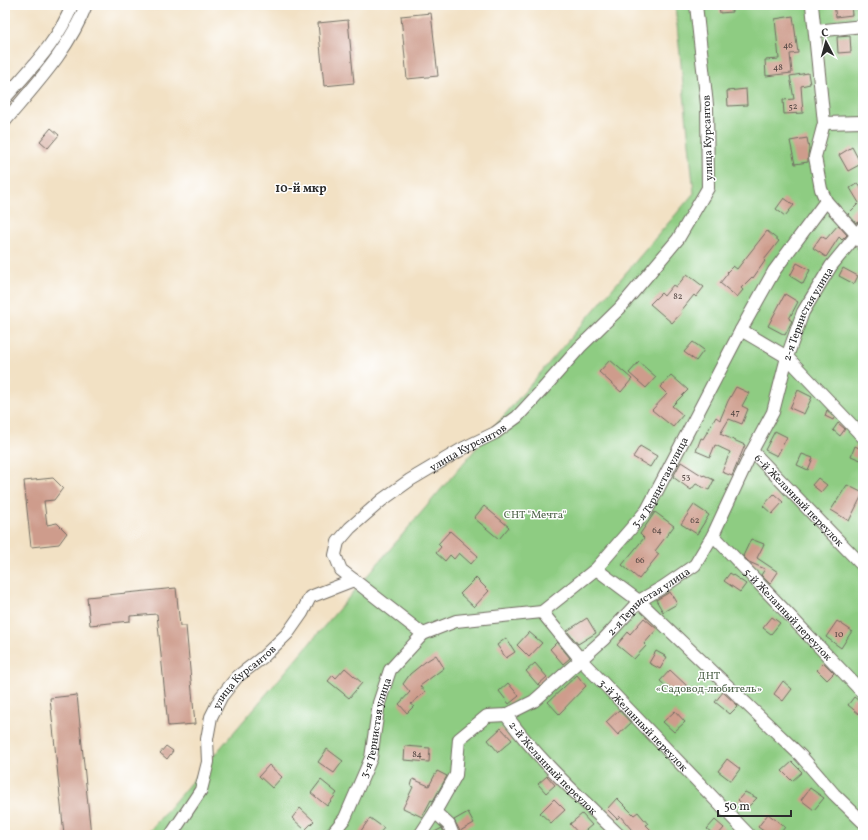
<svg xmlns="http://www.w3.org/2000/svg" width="868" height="840" viewBox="0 0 868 840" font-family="Vollkorn,serif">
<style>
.green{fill:#8ecc82;stroke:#5c7c56}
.building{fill:#ce9c8c}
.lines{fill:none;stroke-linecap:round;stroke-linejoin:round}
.street-casing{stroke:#716b61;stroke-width:14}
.street{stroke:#fff;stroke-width:12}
.labels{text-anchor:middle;stroke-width:3;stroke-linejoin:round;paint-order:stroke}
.number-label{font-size:9px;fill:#544743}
.street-label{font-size:11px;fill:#2b2b2b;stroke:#fff}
.park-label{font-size:11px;fill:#4e6349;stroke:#fff}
.neighbourhood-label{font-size:12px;font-weight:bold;fill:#2b2b2b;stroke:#fff}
</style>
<rect width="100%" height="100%" fill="#fff"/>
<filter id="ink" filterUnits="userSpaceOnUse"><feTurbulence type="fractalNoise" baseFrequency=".025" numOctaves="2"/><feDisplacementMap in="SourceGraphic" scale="8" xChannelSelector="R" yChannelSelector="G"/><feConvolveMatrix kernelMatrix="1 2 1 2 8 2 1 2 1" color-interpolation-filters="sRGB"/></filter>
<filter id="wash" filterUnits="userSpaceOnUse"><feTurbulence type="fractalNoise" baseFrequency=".012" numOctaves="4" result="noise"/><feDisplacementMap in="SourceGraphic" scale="16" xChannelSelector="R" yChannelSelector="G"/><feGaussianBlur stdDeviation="0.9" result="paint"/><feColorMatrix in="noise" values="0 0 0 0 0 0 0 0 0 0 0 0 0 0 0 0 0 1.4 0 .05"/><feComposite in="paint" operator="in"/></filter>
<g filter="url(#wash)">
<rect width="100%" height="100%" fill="#f2e1c4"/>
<path class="green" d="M 675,5 L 863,5 L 863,835 L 146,835 L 694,193 Z"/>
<g id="blocks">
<path class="building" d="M 719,5 L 731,5 L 732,12 L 720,13 Z
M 834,5 L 851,5 L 852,15 L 836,17 Z
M 431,13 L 438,76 L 407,79 L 401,16 Z
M 793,16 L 798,53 L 790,54 L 792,73 L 766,76 L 765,60 L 779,59 L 775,19 Z
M 348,20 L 354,83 L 324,86 L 318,23 Z
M 850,36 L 851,52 L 838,53 L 837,37 Z
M 808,73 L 810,84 L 801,86 L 803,113 L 784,114 L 783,100 L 794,99 L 790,76 Z
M 746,89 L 747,105 L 728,106 L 727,91 Z
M 51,128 L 59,135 L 48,148 L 40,141 Z
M 807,138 L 809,149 L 808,155 L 808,162 L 795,164 L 790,141 Z
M 852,147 L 861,164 L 848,171 L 839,155 Z
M 858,183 L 863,192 L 863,220 L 856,223 L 848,214 L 859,203 L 850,188 Z
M 784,198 L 794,205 L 785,216 L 776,209 Z
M 838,225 L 847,235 L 842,240 L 839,237 L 826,257 L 813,248 L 821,236 L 826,239 Z
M 767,231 L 779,241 L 764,260 L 765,261 L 753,278 L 752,277 L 741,288 L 743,290 L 737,297 L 720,283 L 728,273 L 727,272 L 733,266 L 737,269 Z
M 797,263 L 810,270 L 803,284 L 790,276 Z
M 843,268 L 858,276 L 854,284 L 839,276 Z
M 687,274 L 704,287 L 696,297 L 694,295 L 681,311 L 682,312 L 672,323 L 650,304 L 661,293 L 664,296 L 673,285 L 676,287 Z
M 785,294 L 798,302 L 789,319 L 792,321 L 785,335 L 768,326 Z
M 693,342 L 704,350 L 696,361 L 684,352 Z
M 610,360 L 632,379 L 621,392 L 599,372 Z
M 639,362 L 656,377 L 646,388 L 629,373 Z
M 671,375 L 688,390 L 672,406 L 683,415 L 673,427 L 652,410 L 667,394 L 660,387 Z
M 736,387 L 749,393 L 742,406 L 748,409 L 742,424 L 729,419 L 720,434 L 745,445 L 732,476 L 722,472 L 730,452 L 715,445 L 710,457 L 696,451 L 701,438 L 703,439 L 716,417 L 720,420 L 728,401 Z
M 798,390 L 812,397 L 804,414 L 790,408 Z
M 827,410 L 834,418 L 833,420 L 825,416 Z
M 838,423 L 845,429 L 840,436 L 833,430 Z
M 775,431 L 787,437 L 777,456 L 765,450 Z
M 640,446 L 657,456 L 650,467 L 633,457 Z
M 855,446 L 863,450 L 863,461 L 851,456 Z
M 802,454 L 813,458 L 808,470 L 797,465 Z
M 681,462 L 703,476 L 704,475 L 714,480 L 709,490 L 696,484 L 691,490 L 673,477 Z
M 53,478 L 63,488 L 54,500 L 44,501 L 47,525 L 57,523 L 67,533 L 59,544 L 31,547 L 24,481 Z
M 818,478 L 827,485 L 821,492 L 812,485 Z
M 847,485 L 863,493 L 849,521 L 831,510 Z
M 774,494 L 783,502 L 772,514 L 763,506 Z
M 694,505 L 709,515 L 697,534 L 681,524 Z
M 484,506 L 509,527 L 499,539 L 474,518 Z
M 655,512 L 674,526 L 655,551 L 659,554 L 639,579 L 622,565 L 644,538 L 640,534 Z
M 450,531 L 478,556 L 471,564 L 459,553 L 454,559 L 450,555 L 445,561 L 436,553 L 441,547 L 438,544 Z
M 751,539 L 764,544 L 757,558 L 778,572 L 770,584 L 761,575 L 765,569 L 749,562 L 743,556 Z
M 730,573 L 746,584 L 740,592 L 724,581 Z
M 476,578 L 489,591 L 474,607 L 460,594 Z
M 176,588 L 180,626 L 186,626 L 195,724 L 168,726 L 157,614 L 130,616 L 130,621 L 90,625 L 87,597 Z
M 670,592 L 677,604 L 663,612 L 656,600 Z
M 772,617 L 780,623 L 771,634 L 763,628 Z
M 587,618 L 596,633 L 578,644 L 567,631 Z
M 644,618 L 657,629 L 644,644 L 646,646 L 634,659 L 617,645 L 628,632 L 630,634 Z
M 837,621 L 852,631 L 841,648 L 826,637 Z
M 529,632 L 542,643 L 529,657 L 517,645 Z
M 506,638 L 515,652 L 506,658 L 497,645 Z
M 557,642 L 570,658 L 563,664 L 550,649 Z
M 656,651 L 667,657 L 660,669 L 649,663 Z
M 436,655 L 444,668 L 420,686 L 425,692 L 411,704 L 414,706 L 407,713 L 399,704 L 410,692 L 403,684 L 410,674 L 425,662 Z
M 535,663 L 547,677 L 538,685 L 526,671 Z
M 824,663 L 834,673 L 827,680 L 817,670 Z
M 345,668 L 362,683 L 349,698 L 328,681 L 333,675 L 336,678 Z
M 670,670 L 687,686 L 678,697 L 660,681 Z
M 577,675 L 586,686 L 559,714 L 548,702 Z
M 783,681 L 792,689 L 783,701 L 774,694 Z
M 508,683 L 519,696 L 509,704 L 499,691 Z
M 723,692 L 738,706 L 730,714 L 715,702 Z
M 77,695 L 91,835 L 64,835 L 50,698 Z
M 854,697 L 863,704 L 863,709 L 859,714 L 848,705 Z
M 619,710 L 631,723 L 618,735 L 606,722 Z
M 675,711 L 685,722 L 674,732 L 663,722 Z
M 501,728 L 512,740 L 498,752 L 488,740 Z
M 166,746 L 173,751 L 167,759 L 160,753 Z
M 405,746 L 430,748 L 429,762 L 404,760 Z
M 327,749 L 343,761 L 334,773 L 318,762 Z
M 727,759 L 740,769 L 731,781 L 718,771 Z
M 792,762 L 802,772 L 792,781 L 782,771 Z
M 269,765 L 282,777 L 272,788 L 259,776 Z
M 437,771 L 447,776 L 433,801 L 431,800 L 422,817 L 403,808 L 413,787 L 411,786 L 413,779 L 429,786 Z
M 547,776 L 555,785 L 546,793 L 538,784 Z
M 321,780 L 337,793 L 327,806 L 311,793 Z
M 810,788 L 824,798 L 814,810 L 801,800 Z
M 745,792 L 757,798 L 747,808 L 738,800 Z
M 617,798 L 634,815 L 638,812 L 648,824 L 646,825 L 656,835 L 636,835 L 620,816 L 617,819 L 607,809 Z
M 554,799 L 565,810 L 551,823 L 540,813 Z
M 300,808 L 314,821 L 305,830 L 292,818 Z
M 468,812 L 474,823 L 460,831 L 454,820 Z
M 582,814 L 592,825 L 580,835 L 570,824 Z
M 768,814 L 785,827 L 779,835 L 769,835 L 758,827 Z
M 370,818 L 384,828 L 378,835 L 358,835 Z
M 715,820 L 724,828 L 718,835 L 715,835 L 707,829 Z
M 442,828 L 445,835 L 429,835 Z"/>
</g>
</g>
<g filter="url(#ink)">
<use href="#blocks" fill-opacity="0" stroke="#716b61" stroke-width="1"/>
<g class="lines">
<defs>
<g id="street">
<path d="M 816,31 L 863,26"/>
<path d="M 5,98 C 29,70 59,41 72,5"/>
<path d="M 5,121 C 35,85 69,50 86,5"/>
<path d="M 824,123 L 863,122"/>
<path d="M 826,201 L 856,234 L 863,245"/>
<path d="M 741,330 L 787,357 L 863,437"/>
<path id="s1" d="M 752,451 L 863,566"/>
<path id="s2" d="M 713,535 L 863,693"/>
<path d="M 596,569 L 639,601 L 801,756 L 834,794 L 863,822"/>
<path d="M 354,580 L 423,634"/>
<path id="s3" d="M 542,612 L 581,660 L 749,835"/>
<path id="s4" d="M 506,715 C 538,760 580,797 619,835"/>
<path d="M 435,812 L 449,825 L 453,835"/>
<path id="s5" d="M 171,835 L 201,790 L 208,762 L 207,739 L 211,717 L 221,697 L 237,677 L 263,657 L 288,633 L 302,613 L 310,597 L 354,580 L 341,570 L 335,555 L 338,542 L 350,528 L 382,500 L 410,480 L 464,448 L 495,433 L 517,417 L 543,389 L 580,347 L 620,308 L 678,239 L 708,188 L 707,105 L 696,5"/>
<path id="s6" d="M 331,835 L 345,818 L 371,758 L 379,703 L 390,670 L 423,634 L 456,621 L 542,612 L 596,569 L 647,510 L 741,330 L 774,271 L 826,201 L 821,189 L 815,157 L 824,123 L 812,5"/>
<path id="s7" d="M 420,835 L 435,812 L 456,775 L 459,739 L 487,716 L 506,715 L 534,701 L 604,639 L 639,601 L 663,587 L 695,565 L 713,535 L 752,451 L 773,412 L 787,357 L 803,312 L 831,266 L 863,227"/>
</g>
</defs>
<use href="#street" class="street-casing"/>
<use href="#street" class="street"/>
</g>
</g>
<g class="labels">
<g class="number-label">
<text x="788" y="48">46</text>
<text x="778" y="70">48</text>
<text x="793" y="109">52</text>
<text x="678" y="299">82</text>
<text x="735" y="415">47</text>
<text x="686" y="479">53</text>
<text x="695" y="523">62</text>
<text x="657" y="533">64</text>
<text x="640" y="563">66</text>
<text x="839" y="637">10</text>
<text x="417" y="757">84</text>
</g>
<g class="street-label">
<text transform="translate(707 138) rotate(-92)" y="4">улица Курсантов</text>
<text dy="4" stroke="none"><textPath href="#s7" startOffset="681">2-я Тернистая улица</textPath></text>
<text dy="4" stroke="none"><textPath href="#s5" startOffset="541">улица Курсантов</textPath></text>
<text dy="4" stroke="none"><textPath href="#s6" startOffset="526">3-я Тернистая улица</textPath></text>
<text dy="4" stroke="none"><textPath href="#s1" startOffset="68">6-й Желанный переулок</textPath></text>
<text dy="4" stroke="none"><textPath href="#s7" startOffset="345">2-я Тернистая улица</textPath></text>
<text dy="4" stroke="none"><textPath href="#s2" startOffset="109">5-й Желанный переулок</textPath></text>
<text dy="4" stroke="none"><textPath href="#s5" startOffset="181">улица Курсантов</textPath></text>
<text dy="4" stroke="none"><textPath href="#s3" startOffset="152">3-й Желанный переулок</textPath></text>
<text dy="4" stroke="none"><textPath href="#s6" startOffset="118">3-я Тернистая улица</textPath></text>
<text dy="4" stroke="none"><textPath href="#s4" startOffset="71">2-й Желанный переулок</textPath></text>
</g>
<g class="park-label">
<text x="535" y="518">СНТ "Мечта"</text>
<text x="709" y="679">ДНТ<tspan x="709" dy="13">«Садовод-любитель»</tspan></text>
</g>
<g class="neighbourhood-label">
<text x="301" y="192">10-й мкр</text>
</g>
</g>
<rect width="868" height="840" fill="none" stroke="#fff" stroke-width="20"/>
<g transform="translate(826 42) rotate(354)" stroke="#ffffff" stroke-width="3" paint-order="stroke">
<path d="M0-3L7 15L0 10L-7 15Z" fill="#2b2b2b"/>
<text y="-6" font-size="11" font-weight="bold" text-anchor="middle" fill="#2b2b2b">С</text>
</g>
<path d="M718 810v6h73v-6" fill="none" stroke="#2b2b2b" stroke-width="2"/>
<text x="724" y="810" font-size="12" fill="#2b2b2b" stroke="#ffffff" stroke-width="3" paint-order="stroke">50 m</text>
</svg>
